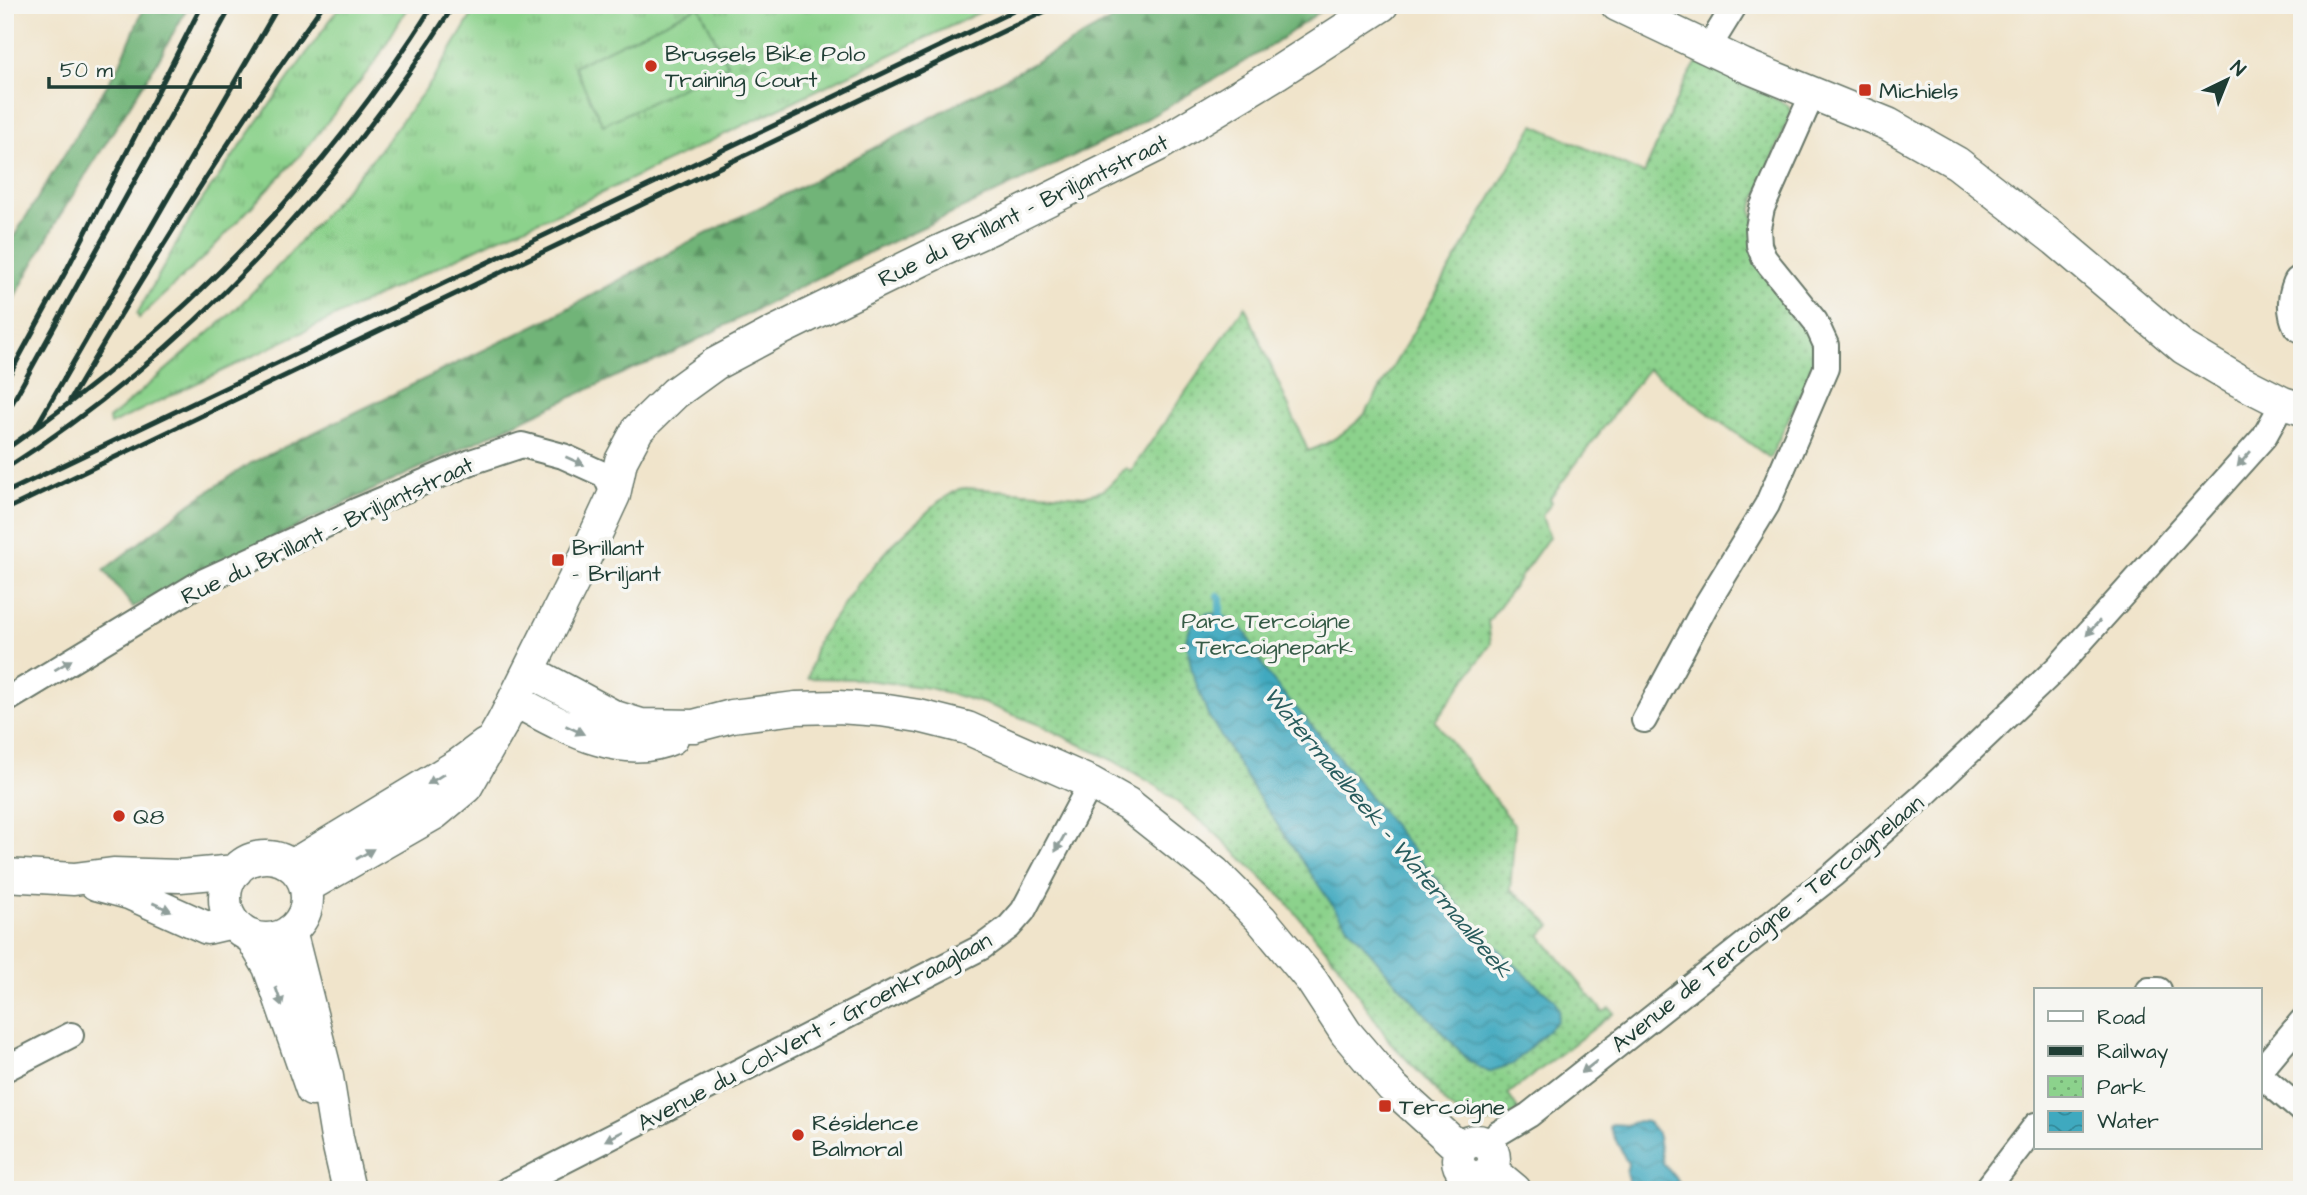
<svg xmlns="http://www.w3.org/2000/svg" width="2307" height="1195" viewBox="0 0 2307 1195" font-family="'Architects Daughter',sans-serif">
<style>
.grass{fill:url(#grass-tufts);stroke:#568860;stroke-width:2}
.forest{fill:url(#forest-firs);stroke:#487856;stroke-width:2}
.park{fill:url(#park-dots);stroke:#568860;stroke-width:2}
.garden{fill:#8cd28c;stroke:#568860;stroke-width:2}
.water{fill:url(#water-waves);stroke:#2f737a;stroke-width:2}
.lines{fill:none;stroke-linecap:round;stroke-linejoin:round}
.stream{stroke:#3fa9bf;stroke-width:8}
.minor-casing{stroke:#687769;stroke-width:28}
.tertiary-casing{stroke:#687769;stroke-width:35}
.trunk-casing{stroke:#687769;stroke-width:42}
.minor{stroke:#fff;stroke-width:24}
.tertiary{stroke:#fff;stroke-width:32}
.trunk{stroke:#fff;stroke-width:38}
.rail{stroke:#1f3d34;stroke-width:5}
.oneway{fill:#8f9e9a}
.poi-dot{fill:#c8321e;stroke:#f6f6f2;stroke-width:2.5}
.labels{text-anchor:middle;stroke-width:7;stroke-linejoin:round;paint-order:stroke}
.poi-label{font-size:23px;fill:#1f3d34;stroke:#f6f6f2;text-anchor:start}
.street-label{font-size:23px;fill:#1f3d34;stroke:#f6f6f2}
.park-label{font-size:23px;fill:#355b46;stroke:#f6f6f2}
.water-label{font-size:24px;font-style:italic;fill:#295d5e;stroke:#f6f6f2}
</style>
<defs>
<pattern id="grass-tufts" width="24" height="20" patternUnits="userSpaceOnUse" patternTransform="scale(1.75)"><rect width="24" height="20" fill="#8cd28c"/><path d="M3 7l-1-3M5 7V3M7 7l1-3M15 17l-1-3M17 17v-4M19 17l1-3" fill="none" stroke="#72ac73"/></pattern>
<pattern id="forest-firs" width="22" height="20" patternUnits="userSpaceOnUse" patternTransform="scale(1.75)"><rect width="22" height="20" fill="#71b478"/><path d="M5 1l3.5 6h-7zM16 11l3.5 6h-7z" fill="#5c9463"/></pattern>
<pattern id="park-dots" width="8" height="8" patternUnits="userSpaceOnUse" patternTransform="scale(1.75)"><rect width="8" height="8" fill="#8cd28c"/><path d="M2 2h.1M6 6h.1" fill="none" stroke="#72ac73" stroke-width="1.8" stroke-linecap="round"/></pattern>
<pattern id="water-waves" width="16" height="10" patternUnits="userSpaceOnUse" patternTransform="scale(1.75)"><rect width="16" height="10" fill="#3fa9bf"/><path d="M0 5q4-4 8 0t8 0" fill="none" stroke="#348b9c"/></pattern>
</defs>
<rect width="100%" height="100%" fill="#f6f6f2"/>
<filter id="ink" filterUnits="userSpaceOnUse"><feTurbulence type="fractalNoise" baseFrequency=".0143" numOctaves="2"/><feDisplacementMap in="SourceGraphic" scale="14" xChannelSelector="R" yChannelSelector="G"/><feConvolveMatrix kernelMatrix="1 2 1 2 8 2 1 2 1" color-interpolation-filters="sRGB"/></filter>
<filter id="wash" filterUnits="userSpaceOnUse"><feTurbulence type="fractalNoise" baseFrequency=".00686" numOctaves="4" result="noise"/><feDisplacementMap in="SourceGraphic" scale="28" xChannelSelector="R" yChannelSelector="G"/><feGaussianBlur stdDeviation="1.57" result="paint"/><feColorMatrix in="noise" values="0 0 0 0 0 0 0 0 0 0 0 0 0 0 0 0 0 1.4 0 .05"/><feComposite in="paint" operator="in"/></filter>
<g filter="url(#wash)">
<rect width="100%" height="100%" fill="#f0e4cb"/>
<path class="grass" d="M 341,5 L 409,5 L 376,61 L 304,151 L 206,255 L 139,318 L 137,314 L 197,207 Z
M 478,5 L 995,5 L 568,209 L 498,238 L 110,425 L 109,419 L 233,312 L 284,260 L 373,158 L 432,81 Z"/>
<path class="forest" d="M 145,5 L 189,5 L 156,64 L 59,217 L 5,315 L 5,251 L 120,64 Z
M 1137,5 L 1329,5 L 1274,44 L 1126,131 L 849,262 L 658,360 L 634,368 L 347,502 L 133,607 L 104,570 L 191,503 L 249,464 L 554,316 L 680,247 L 810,182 L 1060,49 Z"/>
<path class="park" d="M 1697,62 L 1788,105 L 1791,112 L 1751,211 L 1807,330 L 1814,351 L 1810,373 L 1770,458 L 1648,369 L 1550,498 L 1552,502 L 1542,516 L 1549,537 L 1488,622 L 1491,644 L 1435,721 L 1515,826 L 1510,890 L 1533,907 L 1551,926 L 1540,935 L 1603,1012 L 1610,1008 L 1614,1013 L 1508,1094 L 1519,1111 C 1500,1122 1487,1126 1465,1122 L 1466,1119 L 1447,1105 L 1435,1089 L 1390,1042 L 1338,964 L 1284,899 L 1210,828 L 1158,787 L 1114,761 L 1040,725 L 986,704 L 930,688 L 858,679 L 808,678 L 817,642 L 857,585 L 893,544 L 938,502 L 959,489 L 965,488 L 1084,496 L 1104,490 L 1126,468 L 1131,471 L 1245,306 L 1308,451 C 1332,443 1349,430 1366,413 L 1534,125 L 1644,174 L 1682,87 Z"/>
<path class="garden" d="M 699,6 L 728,65 L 603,125 L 574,66 Z"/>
<path class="water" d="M 1208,613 C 1253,617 1249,650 1270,677 C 1296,709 1324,738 1349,770 C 1413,850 1474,935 1554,999 L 1559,1010 L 1557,1021 L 1513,1064 L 1488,1072 L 1469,1061 L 1384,969 L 1339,915 L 1254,790 L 1208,715 L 1192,672 L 1186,638 L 1193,621 Z
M 1638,1121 L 1648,1122 L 1657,1132 L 1663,1163 L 1685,1190 L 1630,1190 L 1626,1172 L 1628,1164 L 1609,1127 L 1612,1124 L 1626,1125 Z"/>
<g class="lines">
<path class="stream" d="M 1218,596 L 1220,598 L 1220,615 L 1223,623"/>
</g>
</g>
<g filter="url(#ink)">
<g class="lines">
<defs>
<path id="minor" d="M 1709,47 L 1735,5
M 5,701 L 200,583 L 358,510 L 471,462 L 522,445 L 563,456 L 605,475 L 614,495
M 1644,720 L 1706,605 L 1767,505 L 1826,368 L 1826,345 L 1815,321 L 1764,258 L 1759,245 L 1758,228 L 1762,208 L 1813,93
M 2149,990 L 2159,990
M 5,1069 L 71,1035
M 2260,1071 L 2302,1021
M 2260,1075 L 2302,1111
M 1486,1144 L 1499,1133 L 1529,1115 L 1834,874 L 1923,796 L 2058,667 L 2264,437 L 2283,403
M 507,1190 L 982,947 L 1009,927 L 1023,911 L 1091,783
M 1453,1190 L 1465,1175
M 1986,1190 L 2036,1125"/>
<path id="tertiary" d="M 1617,5 L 1743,65 L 1888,124 L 1957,163 L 2056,240 L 2184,348 L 2234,378 L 2283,403 L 2302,409
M 529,671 L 615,717 L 641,725 L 694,726 L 732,716 L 796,708 L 838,707 L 881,710 L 919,716 L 967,728 L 1091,783 L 1128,804 L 1215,873 L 1261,919 L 1312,981 L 1346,1033 L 1392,1087 L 1460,1149
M 514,700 C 558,723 620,762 672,738
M225 898a41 41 0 1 1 82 0a41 41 0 1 1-82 0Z
M 292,866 L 458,765 L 485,745
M 5,875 L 74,879 L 113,874 L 180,876 L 236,871
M 96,884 L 129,893 L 207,928 L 233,922
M 306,887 L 435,813 L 466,787 L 503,722 L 582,564 L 614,495 L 621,461 L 638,429 L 675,393 L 715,364 L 775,332 L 938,252 L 989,229 L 1158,145 L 1277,73 L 1382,5
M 290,931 L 327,1077 L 337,1138 L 349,1190
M 251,936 L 269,967 L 312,1090
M1458 1159a18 18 0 1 1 36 0a18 18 0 1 1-36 0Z
M 1491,1170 L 1515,1190"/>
<path id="trunk" d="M 2302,285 C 2297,297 2296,311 2302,323"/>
</defs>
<use href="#minor" class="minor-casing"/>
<use href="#tertiary" class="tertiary-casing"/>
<use href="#trunk" class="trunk-casing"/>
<use href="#minor" class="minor"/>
<use href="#tertiary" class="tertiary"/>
<use href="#trunk" class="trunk"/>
<path class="rail" d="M 5,383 L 66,271 L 202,5
M 70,400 C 149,265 232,132 323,5
M 5,416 L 232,5
M 36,427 L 279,5
M 5,450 C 176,331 322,182 433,5
M 5,469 C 188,352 338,187 454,5
M 5,493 L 1026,5
M 5,510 L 1058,5"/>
</g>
<defs><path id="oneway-solid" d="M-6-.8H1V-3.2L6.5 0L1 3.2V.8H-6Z" transform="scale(1.75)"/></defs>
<g class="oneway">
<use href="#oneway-solid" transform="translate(2244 459) rotate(131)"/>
<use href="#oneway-solid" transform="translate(575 461) rotate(24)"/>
<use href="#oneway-solid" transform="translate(2093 628) rotate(132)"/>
<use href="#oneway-solid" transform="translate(63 665) rotate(-31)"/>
<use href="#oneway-solid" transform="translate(575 730) rotate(25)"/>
<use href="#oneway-solid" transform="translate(436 779) rotate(148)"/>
<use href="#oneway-solid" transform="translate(1060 843) rotate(119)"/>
<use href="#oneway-solid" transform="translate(365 854) rotate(-30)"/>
<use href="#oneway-solid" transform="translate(162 907) rotate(23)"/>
<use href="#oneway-solid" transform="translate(279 997) rotate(71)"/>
<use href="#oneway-solid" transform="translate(1589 1067) rotate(142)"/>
<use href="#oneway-solid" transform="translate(614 1136) rotate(153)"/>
</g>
</g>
<g class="poi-dot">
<circle cx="651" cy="66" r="7"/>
<rect x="1858" y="83" width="14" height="14" rx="3.5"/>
<rect x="551" y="553" width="14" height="14" rx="3.5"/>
<circle cx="119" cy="816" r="7"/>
<rect x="1378" y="1099" width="14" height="14" rx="3.5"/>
<circle cx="798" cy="1135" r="7"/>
</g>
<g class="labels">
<g class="poi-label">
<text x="665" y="61">Brussels Bike Polo<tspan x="665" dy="26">Training Court</tspan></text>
<text x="1879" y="98">Michiels</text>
<text x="572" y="555">Brillant<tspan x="572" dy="26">- Briljant</tspan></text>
<text x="133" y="824">Q8</text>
<text x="1399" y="1114">Tercoigne</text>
<text x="812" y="1130">Résidence<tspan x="812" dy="26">Balmoral</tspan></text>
</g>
<g class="street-label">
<text transform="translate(1023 210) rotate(-26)" y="8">Rue du Brillant - Briljantstraat</text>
<text transform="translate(327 530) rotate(-25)" y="8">Rue du Brillant - Briljantstraat</text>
<text transform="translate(1767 923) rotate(-39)" y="8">Avenue de Tercoigne - Tercoignelaan</text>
<text transform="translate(814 1031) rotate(-28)" y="8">Avenue du Col-Vert - Groenkraaglaan</text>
</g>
<g class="park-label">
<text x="1266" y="628">Parc Tercoigne<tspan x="1266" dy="26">- Tercoignepark</tspan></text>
</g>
<g class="water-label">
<text transform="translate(1388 832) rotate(50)" y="8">Watermaelbeek - Watermaalbeek</text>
</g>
</g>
<rect width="2307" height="1195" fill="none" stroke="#f6f6f2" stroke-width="28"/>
<rect x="2034" y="988" width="228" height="161" fill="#f6f6f2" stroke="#a0aca6" stroke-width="2"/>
<rect x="2048" y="1011" width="35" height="10" fill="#ffffff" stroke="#a0aca6" stroke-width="2"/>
<text x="2097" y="1024" font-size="21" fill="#1f3d34">Road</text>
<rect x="2048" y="1046" width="35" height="10" fill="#1f3d34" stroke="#a0aca6" stroke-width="2"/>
<text x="2097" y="1058" font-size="21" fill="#1f3d34">Railway</text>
<rect x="2048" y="1076" width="35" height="21" fill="url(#park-dots)" stroke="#a0aca6" stroke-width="2"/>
<text x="2097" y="1094" font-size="21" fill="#1f3d34">Park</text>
<rect x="2048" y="1111" width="35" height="21" fill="url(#water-waves)" stroke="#a0aca6" stroke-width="2"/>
<text x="2097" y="1128" font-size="21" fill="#1f3d34">Water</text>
<g transform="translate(2227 80) rotate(43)" stroke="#f6f6f2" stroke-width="5" paint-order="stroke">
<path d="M0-5L12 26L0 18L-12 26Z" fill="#1f3d34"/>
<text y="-10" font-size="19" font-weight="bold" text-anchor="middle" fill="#1f3d34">N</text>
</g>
<path d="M49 77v10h191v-10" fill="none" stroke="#1f3d34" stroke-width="3.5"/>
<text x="60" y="77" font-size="21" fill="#1f3d34" stroke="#f6f6f2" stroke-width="5" paint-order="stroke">50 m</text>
</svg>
